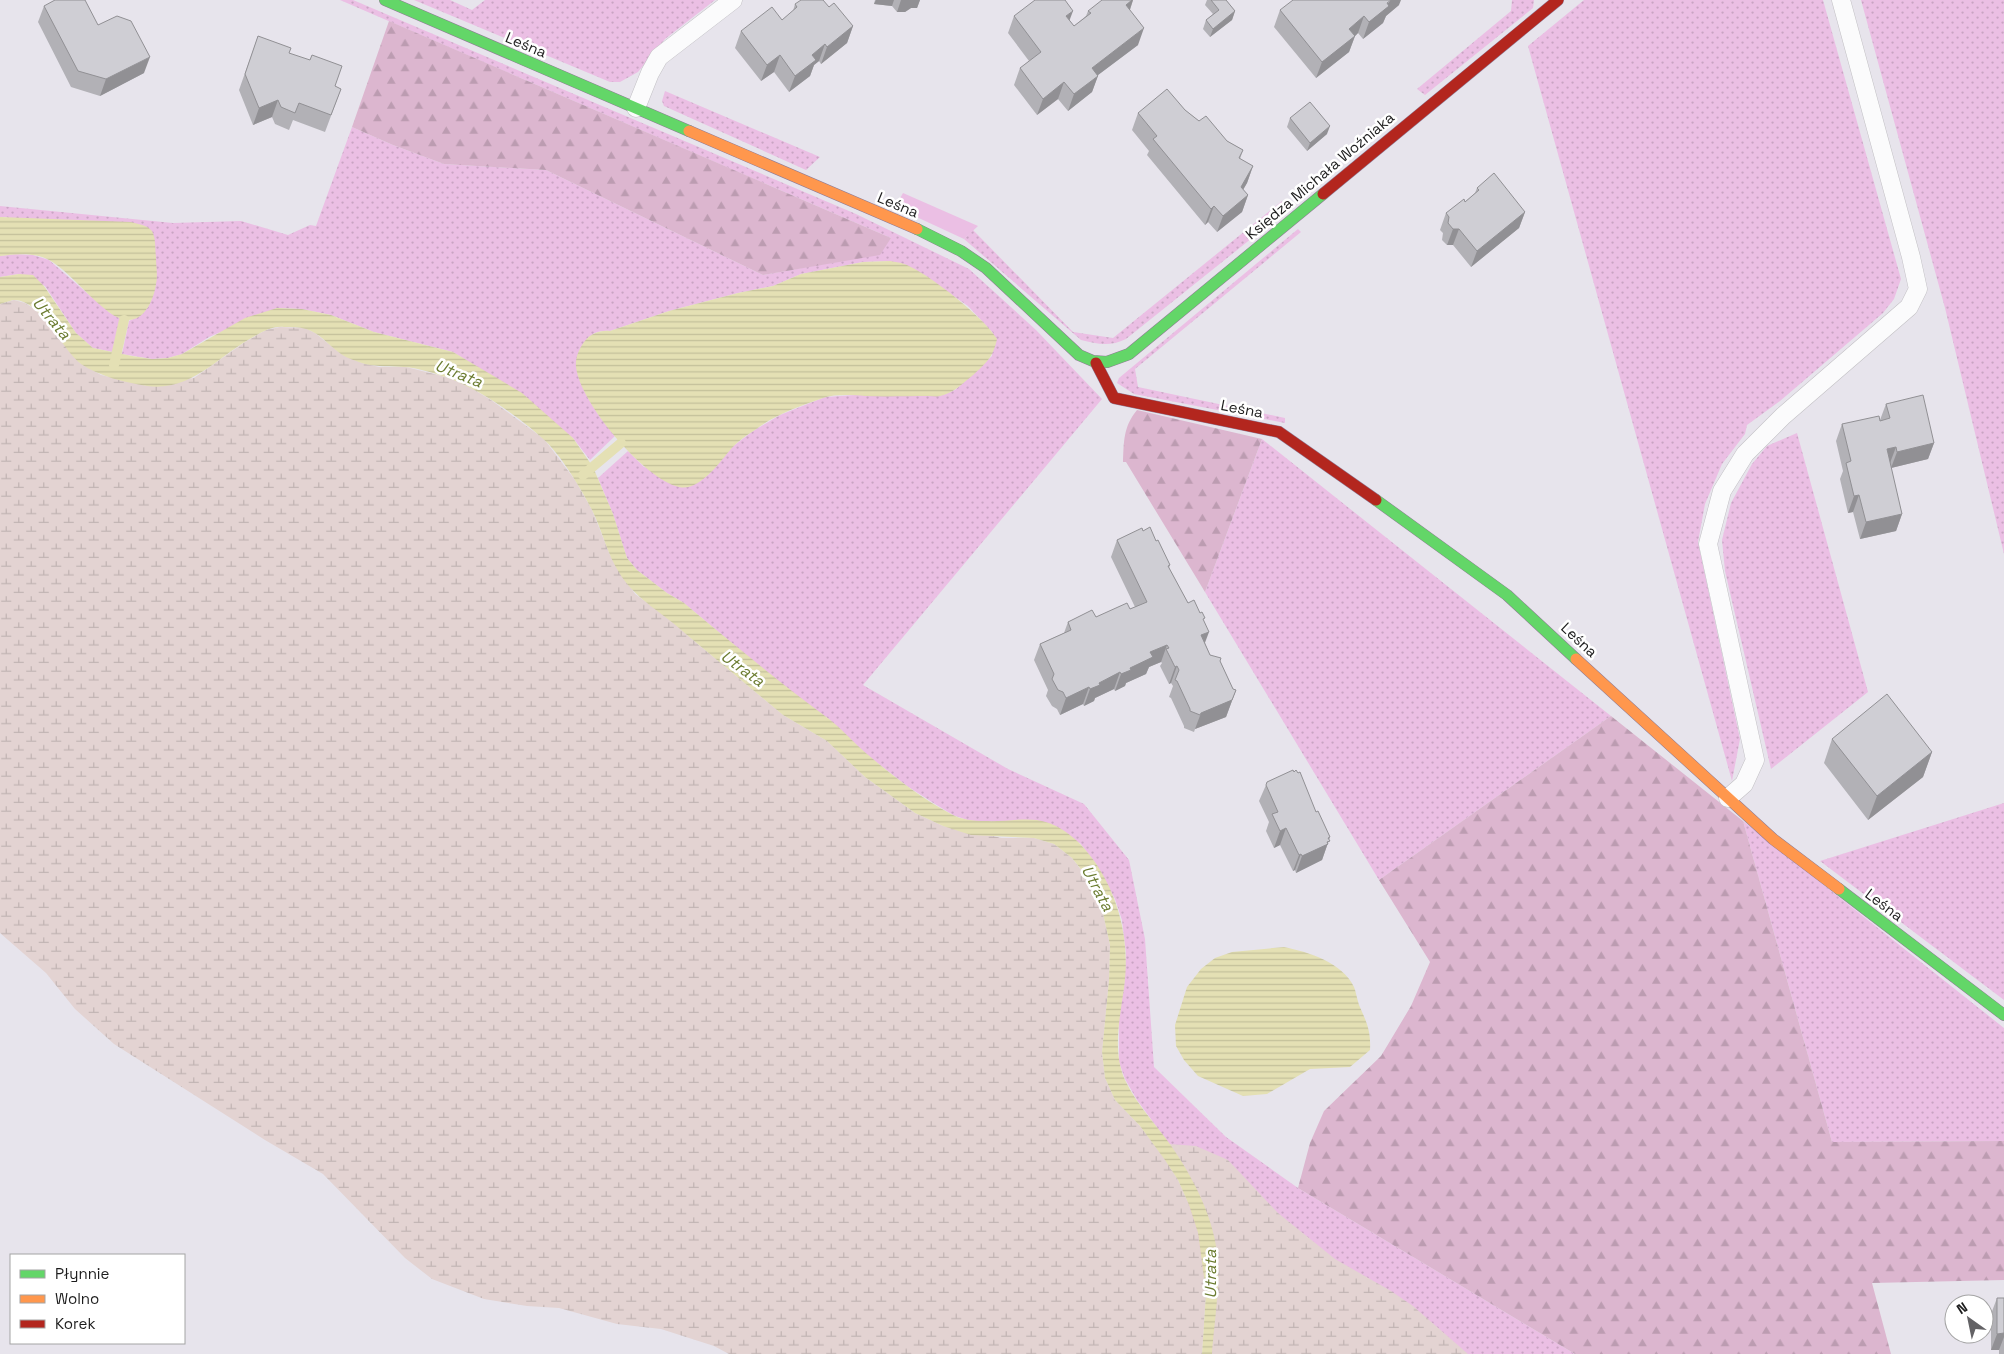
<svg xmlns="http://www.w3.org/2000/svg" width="2004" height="1354" viewBox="0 0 2004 1354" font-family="'Space Grotesk',sans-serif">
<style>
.grass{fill:url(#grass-dots)}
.forest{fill:url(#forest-firs)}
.wetland{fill:url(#wetland-marsh)}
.garden{fill:#ebbfe4}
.water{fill:url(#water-rules)}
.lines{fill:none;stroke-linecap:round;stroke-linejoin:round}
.stream{stroke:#e4e0b4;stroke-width:10}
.lane-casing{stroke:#c2c0c4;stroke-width:19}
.fast-casing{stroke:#907c96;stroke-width:12}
.slow-casing{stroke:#907c96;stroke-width:12}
.jam-casing{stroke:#907c96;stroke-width:12}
.lane{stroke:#fbfbfc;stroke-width:18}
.fast{stroke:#63d668;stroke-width:11}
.slow{stroke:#ff974d;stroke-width:11}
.jam{stroke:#b3261e;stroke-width:11}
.wall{fill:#b2b1b6}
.shaded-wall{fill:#919094}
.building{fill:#cfced4;stroke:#919094}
.labels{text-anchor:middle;stroke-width:5;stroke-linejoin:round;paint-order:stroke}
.street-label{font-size:15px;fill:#1c1c1c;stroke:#fff}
.water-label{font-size:16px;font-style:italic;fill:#6b7c30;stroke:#fff}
</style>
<defs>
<pattern id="grass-dots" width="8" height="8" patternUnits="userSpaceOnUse" patternTransform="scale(1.25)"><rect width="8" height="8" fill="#ebbfe4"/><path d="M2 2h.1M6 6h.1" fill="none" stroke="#c9a4c3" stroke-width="1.8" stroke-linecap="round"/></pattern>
<pattern id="forest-firs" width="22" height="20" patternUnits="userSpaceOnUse" patternTransform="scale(1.25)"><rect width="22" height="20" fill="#dcb6cf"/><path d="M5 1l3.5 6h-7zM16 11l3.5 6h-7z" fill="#bc9cb1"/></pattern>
<pattern id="wetland-marsh" width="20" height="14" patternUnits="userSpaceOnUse" patternTransform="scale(1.25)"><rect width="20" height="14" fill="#e3d3d2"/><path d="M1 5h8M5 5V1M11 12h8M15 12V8" fill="none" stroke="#c2b5b4"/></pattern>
<pattern id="water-rules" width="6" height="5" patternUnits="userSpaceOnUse" patternTransform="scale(1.25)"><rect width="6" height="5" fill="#e4e0b4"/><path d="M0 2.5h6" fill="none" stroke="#c3c09a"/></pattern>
</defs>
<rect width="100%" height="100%" fill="#e7e4ec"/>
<path class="grass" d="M 340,0 L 353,0 L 856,214 L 969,269 L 1036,330 L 1102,399 L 863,685 L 1008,769 L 1084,804 L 1129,860 L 1145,939 L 1154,1067 L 1226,1137 L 1298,1188 L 1575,1354 L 1212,1354 L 1213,1329 L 1178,1156 L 1137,1100 L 1125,1079 L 1119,1062 L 1119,1015 L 1124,987 L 1126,953 L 1122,920 L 1115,899 L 1097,865 L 1080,843 L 1001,822 L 970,821 L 953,815 L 935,804 L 907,786 L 866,754 L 830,720 L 782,685 L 684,603 L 667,593 L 637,570 L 627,558 L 613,514 L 598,478 L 628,451 L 644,467 L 708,475 L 732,447 L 753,431 L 780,415 L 825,397 L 855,395 L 940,396 L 955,390 L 992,356 L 993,333 L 968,306 L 939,286 L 890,261 L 863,262 L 801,274 L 773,286 L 738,293 L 669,311 L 610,331 C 599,330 591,333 584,343 C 563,370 597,414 615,436 L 590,460 L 573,438 L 479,368 L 453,352 L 374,332 L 331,315 L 302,309 L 277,308 L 209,337 L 182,354 L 168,358 L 152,359 L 122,354 L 129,321 C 150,312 150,304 156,284 L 6,217 L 0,217 L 0,206 L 173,223 L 241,221 L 288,235 L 310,225 L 316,226 L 352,127 L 393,145 L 444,164 L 546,170 L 763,275 L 824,264 L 891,238 Z
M 414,0 L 450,0 L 472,10 L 485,0 L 715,0 L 665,39 L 638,72 L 620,82 L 610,82 Z
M 1512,0 L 1534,0 L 1533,8 L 1425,95 L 1417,89 L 1511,11 Z
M 1584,0 L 1823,0 L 1901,279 L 1894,299 L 1883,313 L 1780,401 L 1747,425 L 1745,434 L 1722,464 L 1705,504 L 1698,542 L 1740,739 L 1732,781 L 1528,46 Z
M 1861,0 L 2004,0 L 2004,554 L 1945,308 Z
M 665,91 L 820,157 L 806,170 L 664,106 L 662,101 Z
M 1282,201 L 1282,214 L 1126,339 C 1110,347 1097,344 1081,340 L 964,239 L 973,230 L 1073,332 L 1113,338 Z
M 1298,229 L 1301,232 L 1135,369 L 1138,387 L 1285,418 L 1285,423 L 1134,394 L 1117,383 L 1119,378 Z
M 15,254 L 33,255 L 49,260 L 110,313 L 120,318 L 113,352 L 93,348 L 76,333 L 45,286 L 19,274 L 0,277 L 0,256 Z
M 1797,433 L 1868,692 L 1771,769 L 1725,571 L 1722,540 L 1731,503 L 1752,464 L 1767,446 Z
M 1262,439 L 1611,716 L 1379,880 L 1205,592 Z
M 2004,803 L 2004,1000 L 1820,861 Z
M 1743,821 L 2004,1028 L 2004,1141 L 1832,1142 Z"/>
<path class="forest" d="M 389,21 L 891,238 L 880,255 L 763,275 L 546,170 L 444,164 L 393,145 L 352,127 Z
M 1137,410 L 1262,439 L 1205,592 L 1126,462 L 1123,462 C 1124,442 1123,427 1137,410 Z
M 1611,716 L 1743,821 L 1832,1142 L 2004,1141 L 2004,1280 L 1872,1283 L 1891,1354 L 1575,1354 L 1298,1188 L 1310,1143 L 1324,1111 L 1381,1056 L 1411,1006 L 1430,962 L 1379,880 Z"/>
<path class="wetland" d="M 14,300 L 25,303 L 36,310 L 80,363 L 101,375 L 148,386 L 194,378 L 245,342 L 266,330 L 280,327 L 305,328 L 315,333 L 340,353 L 362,363 L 379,367 L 406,367 L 450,378 L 466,385 L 491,400 L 544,439 L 575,480 L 592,510 L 610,555 L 635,594 L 674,622 L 687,635 L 783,715 L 827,741 L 865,777 L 915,813 L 943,826 L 1002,838 L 1034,838 L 1054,844 L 1072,858 L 1087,878 L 1102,909 L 1110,945 L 1109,980 L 1102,1052 L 1105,1078 L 1115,1100 L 1140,1126 L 1165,1159 L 1178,1180 L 1189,1205 L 1198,1233 L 1206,1293 L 1202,1354 L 729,1354 L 714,1346 L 661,1329 L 617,1324 L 559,1308 L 527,1306 L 484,1299 L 432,1279 L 405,1258 L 323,1174 L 265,1140 L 114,1044 L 75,1009 L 46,973 L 0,933 L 0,304 Z
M 1169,1144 L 1196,1146 L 1228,1160 L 1278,1213 L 1335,1259 L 1391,1291 L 1413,1306 L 1468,1354 L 1212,1354 L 1218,1266 Z"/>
<path class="garden" d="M 903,193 L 978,226 L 964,239 L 895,207 Z"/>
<path class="water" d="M 0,217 L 131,222 C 138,224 147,225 152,231 C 156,238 155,249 156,257 C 156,266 158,276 156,284 C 154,299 145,321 127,320 C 106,320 71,271 49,260 C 35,252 15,254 0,256 Z
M 890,261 C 893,262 898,262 901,263 C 924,269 986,319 997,339 C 993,358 986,363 972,376 C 963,383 952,394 940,396 C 937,397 933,396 929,396 C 908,396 886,397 865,396 C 852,395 835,394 823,398 C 800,406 774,415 755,430 C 747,435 737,442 731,449 C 720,462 699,492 679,487 C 644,479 580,403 576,367 C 575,358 579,349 584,342 C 591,333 600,330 610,331 L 669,311 L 738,293 L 773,286 L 801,274 L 863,262 Z
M 19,274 L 33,275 L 44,286 L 76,333 L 93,348 L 132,356 L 152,359 L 168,358 L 182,354 L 245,318 L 277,308 L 302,309 L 331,315 L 374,332 L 453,352 L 522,393 L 573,438 L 593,467 L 613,514 L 627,558 L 637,570 L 667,593 L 684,603 C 732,643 779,682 829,719 C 843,730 854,743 867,754 C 893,776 921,798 951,814 C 962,820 973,821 986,821 C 1002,822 1021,818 1037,820 C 1063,824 1083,844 1097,865 C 1121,902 1130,945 1124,988 C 1120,1018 1112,1051 1125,1080 C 1138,1108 1162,1130 1178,1156 C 1199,1189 1217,1227 1218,1266 C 1219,1295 1214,1325 1212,1354 L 1202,1354 L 1206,1293 L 1198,1233 L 1189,1205 L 1178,1180 L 1165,1160 L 1140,1126 L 1115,1100 L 1105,1078 L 1102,1052 L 1109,980 L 1110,945 L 1102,909 L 1087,877 L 1072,858 L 1054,844 L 1034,838 L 971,835 L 943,826 L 915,813 L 865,777 L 827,741 L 783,715 L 687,635 C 665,614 636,600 620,574 C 607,554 602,530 592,510 C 581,489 560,453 542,438 C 519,417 480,390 451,379 C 437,374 419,368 404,367 C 390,366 379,367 365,364 C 357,361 348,359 341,354 C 329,346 320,333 306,329 C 299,327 291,327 284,327 C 273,326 264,331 255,336 C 219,355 192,392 147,386 C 125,382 100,377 81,364 C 62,350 40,298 13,300 C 9,301 4,303 0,304 L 0,277 Z
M 1284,947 C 1308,952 1342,962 1354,987 C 1356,992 1357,999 1359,1005 C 1367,1023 1371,1031 1370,1050 L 1350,1067 L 1310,1069 L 1267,1094 L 1243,1096 L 1198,1076 L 1184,1060 L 1176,1046 L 1175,1025 L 1187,987 L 1201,969 L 1215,958 L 1232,952 Z"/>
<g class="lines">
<path class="stream" d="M 114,365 L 124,320
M 583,475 L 621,443"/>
<defs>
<path id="lane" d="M 636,108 L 650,73 L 659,57 L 733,0
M 1728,798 L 1744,784 L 1755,760 L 1708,544 L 1722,491 L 1745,454 L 1783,416 L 1909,307 L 1918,289 L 1911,257 L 1841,0"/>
<path id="fast" d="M 385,0 L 689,131
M 917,229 L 961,251 L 986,268 L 1079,355 L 1093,361 L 1107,362 L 1129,354 L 1323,194
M 1376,500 L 1507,595 L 1576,659
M 1839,889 L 2004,1015"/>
<path id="slow" d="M 689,131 L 917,229
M 1576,659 L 1773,839 L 1839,889"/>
<path id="jam" d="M 1323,194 L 1558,0
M 1096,363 L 1114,398 L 1279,432 L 1376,500"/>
</defs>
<use href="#lane" class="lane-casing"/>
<use href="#fast" class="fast-casing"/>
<use href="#slow" class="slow-casing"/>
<use href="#jam" class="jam-casing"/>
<use href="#lane" class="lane"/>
<use href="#fast" class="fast"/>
<use href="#slow" class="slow"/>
<use href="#jam" class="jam"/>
</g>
<path class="wall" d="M 875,0 L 920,0 L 917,8 L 911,8 L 905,12 L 897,12 L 892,6 L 874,4 Z
M 1133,0 L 1130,10 L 1138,45 L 1098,75 L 1092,92 L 1068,111 L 1058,99 L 1037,115 L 1014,85 L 1020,68 L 1029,61 L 1008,33 L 1014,16 L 1070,21 L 1074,26 L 1086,16 L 1088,11 Z
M 1207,0 L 1226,0 L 1235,11 L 1232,20 L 1210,37 L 1203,29 L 1206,20 L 1213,14 L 1205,5 Z
M 795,4 L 829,7 L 853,26 L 847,43 L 821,64 L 819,61 L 814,65 L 810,76 L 789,92 L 774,72 L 761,81 L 735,48 L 741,31 L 782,20 L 793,11 Z
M 1399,5 L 1386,16 L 1383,23 L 1363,39 L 1358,33 L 1355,36 L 1349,52 L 1316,78 L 1274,27 L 1280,10 Z
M 44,6 L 98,25 L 144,73 L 100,96 L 71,87 L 38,22 Z
M 258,36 L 289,53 L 335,86 L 341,89 L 325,132 L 293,120 L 289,130 L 275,124 L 272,117 L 253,125 L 239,90 Z
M 1185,110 L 1199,121 L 1227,141 L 1243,150 L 1240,159 L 1253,166 L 1247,183 L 1243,190 L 1248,195 L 1242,212 L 1217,232 L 1208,222 L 1205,225 L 1147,155 L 1149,151 L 1132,130 L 1138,113 Z
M 1290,118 L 1327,134 L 1307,151 L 1287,127 Z
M 1477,188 L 1525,212 L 1519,228 L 1471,267 L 1453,245 L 1447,245 L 1442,240 L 1443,233 L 1440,230 L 1446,213 L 1465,202 L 1475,193 Z
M 1886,404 L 1934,443 L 1928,459 L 1891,468 L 1902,514 L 1896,531 L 1860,539 L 1853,512 L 1848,513 L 1840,479 L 1843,471 L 1836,441 L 1842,424 L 1880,420 Z
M 1143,531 L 1156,541 L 1170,565 L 1169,568 L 1188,603 L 1204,622 L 1205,643 L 1210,655 L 1220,661 L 1233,689 L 1236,690 L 1226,717 L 1195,729 L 1194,732 L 1184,728 L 1184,726 L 1171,698 L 1169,697 L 1173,686 L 1171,683 L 1169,684 L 1160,666 L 1162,663 L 1161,662 L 1149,667 L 1146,674 L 1126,683 L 1125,686 L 1115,691 L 1114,689 L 1095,698 L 1094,701 L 1084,706 L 1083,704 L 1060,715 L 1057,709 L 1052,706 L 1046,696 L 1048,690 L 1034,660 L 1040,644 L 1064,633 L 1068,622 L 1096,617 L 1130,609 L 1135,607 L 1111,557 L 1117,540 Z
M 1832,739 L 1932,752 L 1923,777 L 1868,820 L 1824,763 Z
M 1266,785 L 1316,812 L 1329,840 L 1322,860 L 1296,873 L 1295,870 L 1293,871 L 1280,845 L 1274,848 L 1266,831 L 1269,822 L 1259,801 Z
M 1997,1298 L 2004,1298 L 2004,1354 L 1999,1354 L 1999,1350 L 1991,1350 L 1991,1314 Z"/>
<path class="shaded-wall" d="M 876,0 L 894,0 L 892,6 L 874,4 Z
M 901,0 L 920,0 L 917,8 L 911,8 L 905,12 L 897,12 Z
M 1132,0 L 1133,0 L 1128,15 L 1126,5 Z
M 1391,0 L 1401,0 L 1399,5 L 1386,16 L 1383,23 L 1363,39 L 1369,22 Z
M 1073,11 L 1067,27 L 1066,16 Z
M 1235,11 L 1232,20 L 1210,37 L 1213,29 Z
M 1364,16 L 1358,33 L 1355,36 L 1349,52 L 1316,78 L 1322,62 L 1349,29 Z
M 853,26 L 847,43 L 821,64 L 827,47 Z
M 1144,28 L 1138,45 L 1086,84 L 1092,68 Z
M 825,44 L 819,61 L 814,65 L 810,76 L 789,92 L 795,76 L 812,55 Z
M 780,55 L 774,72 L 761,81 L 767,65 Z
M 150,57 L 144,73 L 100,96 L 106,79 Z
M 1098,76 L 1092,92 L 1068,111 L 1074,94 Z
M 1064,82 L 1058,99 L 1037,115 L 1043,99 Z
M 278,100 L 272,117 L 253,125 L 259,108 Z
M 1330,126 L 1327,134 L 1307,151 L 1310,143 Z
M 1253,166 L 1247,183 L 1235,203 L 1241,187 Z
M 1248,195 L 1242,212 L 1217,232 L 1223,216 Z
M 1214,206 L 1208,222 L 1205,225 L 1211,209 Z
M 1525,212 L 1519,228 L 1471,267 L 1477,251 Z
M 1453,229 L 1459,229 L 1453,245 L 1447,245 Z
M 1934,443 L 1928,459 L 1891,468 L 1897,452 Z
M 1896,447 L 1890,463 L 1887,449 Z
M 1859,495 L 1853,512 L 1848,513 L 1854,496 Z
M 1902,514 L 1896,531 L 1860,539 L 1866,522 Z
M 1209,632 L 1203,648 L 1201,635 Z
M 1167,645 L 1161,662 L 1149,667 L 1146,674 L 1126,683 L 1125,686 L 1115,691 L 1121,674 L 1150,652 Z
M 1177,666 L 1171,683 L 1169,684 L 1175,667 Z
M 1120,672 L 1114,689 L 1095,698 L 1094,701 L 1084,706 L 1090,689 L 1099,683 Z
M 1089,687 L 1083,704 L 1060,715 L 1066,698 Z
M 1236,690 L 1226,717 L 1195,729 L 1201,713 Z
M 1932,752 L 1923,777 L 1868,820 L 1877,796 Z
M 1286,828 L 1280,845 L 1274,848 L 1280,831 Z
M 1330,837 L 1322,860 L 1296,873 L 1302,856 Z
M 1301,854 L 1295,870 L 1293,871 L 1299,855 Z
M 2004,1333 L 2004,1337 L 1999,1350 L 1991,1350 L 1997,1334 Z"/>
<path class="building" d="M 55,0 L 85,0 L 98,25 L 117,16 L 131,21 L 150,57 L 106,79 L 78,71 L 44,6 Z
M 801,0 L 823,0 L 829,7 L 834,3 L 853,26 L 827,47 L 825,44 L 812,55 L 816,60 L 795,76 L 780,55 L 767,65 L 741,31 L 772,7 L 782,20 L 797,7 L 795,4 Z
M 1035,0 L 1065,0 L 1073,11 L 1066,16 L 1074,26 L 1091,13 L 1088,11 L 1102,0 L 1132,0 L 1126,5 L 1144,28 L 1092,68 L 1098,76 L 1074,94 L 1064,82 L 1043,99 L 1020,68 L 1041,52 L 1014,16 Z
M 1211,0 L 1226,0 L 1235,11 L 1213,29 L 1206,20 L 1219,10 Z
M 1293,0 L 1391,0 L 1387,3 L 1389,6 L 1369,22 L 1364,16 L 1349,29 L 1355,36 L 1322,62 L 1280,10 Z
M 258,36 L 291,48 L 289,53 L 310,60 L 312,55 L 342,66 L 335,86 L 341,89 L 331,115 L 299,103 L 295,113 L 281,107 L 278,100 L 259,108 L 245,74 Z
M 1167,89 L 1185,110 L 1199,121 L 1206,116 L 1227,141 L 1243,150 L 1239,158 L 1253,166 L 1241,187 L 1248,195 L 1223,216 L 1214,206 L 1211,209 L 1153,139 L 1157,136 L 1138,113 Z
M 1310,102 L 1330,126 L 1310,143 L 1290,118 Z
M 1494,173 L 1525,212 L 1477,251 L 1459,229 L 1453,229 L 1448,223 L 1449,217 L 1446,213 L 1464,199 L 1465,202 L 1479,190 L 1477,188 Z
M 1923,395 L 1934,443 L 1897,452 L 1896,447 L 1887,449 L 1902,514 L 1866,522 L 1859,495 L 1854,496 L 1846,463 L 1851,461 L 1842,424 L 1879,416 L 1880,421 L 1890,418 L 1886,404 Z
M 1150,527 L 1156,541 L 1158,540 L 1170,565 L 1168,566 L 1188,603 L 1194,600 L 1200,613 L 1202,612 L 1205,618 L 1203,619 L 1209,632 L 1201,635 L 1210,655 L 1221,658 L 1220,661 L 1233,689 L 1236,690 L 1232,700 L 1201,713 L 1200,715 L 1190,711 L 1190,709 L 1177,681 L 1175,680 L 1179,670 L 1177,666 L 1175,667 L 1166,649 L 1169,648 L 1167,645 L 1150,652 L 1153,657 L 1130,668 L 1131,670 L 1121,674 L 1120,672 L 1099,683 L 1100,685 L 1090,689 L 1089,687 L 1066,698 L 1063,692 L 1058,690 L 1052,679 L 1054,674 L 1040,644 L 1071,630 L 1068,622 L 1092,610 L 1096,617 L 1127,603 L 1130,609 L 1147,602 L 1117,540 L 1142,528 L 1143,531 Z
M 1887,694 L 1932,752 L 1877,796 L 1832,739 Z
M 1293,770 L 1294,772 L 1296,770 L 1298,773 L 1300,772 L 1316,812 L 1318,811 L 1330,837 L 1328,838 L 1330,841 L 1327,842 L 1328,844 L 1302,856 L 1301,854 L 1299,855 L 1286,828 L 1280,831 L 1272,814 L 1278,812 L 1266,785 L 1267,782 Z
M 1997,1298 L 2004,1298 L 2004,1333 L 1997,1334 Z"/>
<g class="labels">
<g class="street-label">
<text transform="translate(526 45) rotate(23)" y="5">Leśna</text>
<text transform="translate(1320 176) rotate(-40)" y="5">Księdza Michała Woźniaka</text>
<text transform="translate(898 205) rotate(23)" y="5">Leśna</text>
<text transform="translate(1242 409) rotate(11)" y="5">Leśna</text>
<text transform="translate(1579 640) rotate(43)" y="5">Leśna</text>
<text transform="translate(1884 905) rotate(37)" y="5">Leśna</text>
</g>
<g class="water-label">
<text transform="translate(52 318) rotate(50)" y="6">Utrata</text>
<text transform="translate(459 373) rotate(22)" y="6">Utrata</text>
<text transform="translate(743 668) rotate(36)" y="6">Utrata</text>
<text transform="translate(1098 888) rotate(62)" y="6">Utrata</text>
<text transform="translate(1210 1274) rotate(-90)" y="6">Utrata</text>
</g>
</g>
<rect x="10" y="1254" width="175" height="90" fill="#ffffff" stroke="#a4a4a4"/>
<rect x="20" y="1270" width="25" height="8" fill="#63d668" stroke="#a4a4a4"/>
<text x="55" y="1279" font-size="15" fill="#1c1c1c">Płynnie</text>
<rect x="20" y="1295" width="25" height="8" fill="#ff974d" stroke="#a4a4a4"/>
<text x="55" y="1304" font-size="15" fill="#1c1c1c">Wolno</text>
<rect x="20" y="1320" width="25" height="8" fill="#b3261e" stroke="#a4a4a4"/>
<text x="55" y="1329" font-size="15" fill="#1c1c1c">Korek</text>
<g transform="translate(1969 1319) rotate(327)"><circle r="24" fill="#ffffff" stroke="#a4a4a4"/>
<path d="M0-4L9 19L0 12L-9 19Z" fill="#636265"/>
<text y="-8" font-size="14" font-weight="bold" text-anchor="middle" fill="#1c1c1c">N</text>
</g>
</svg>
